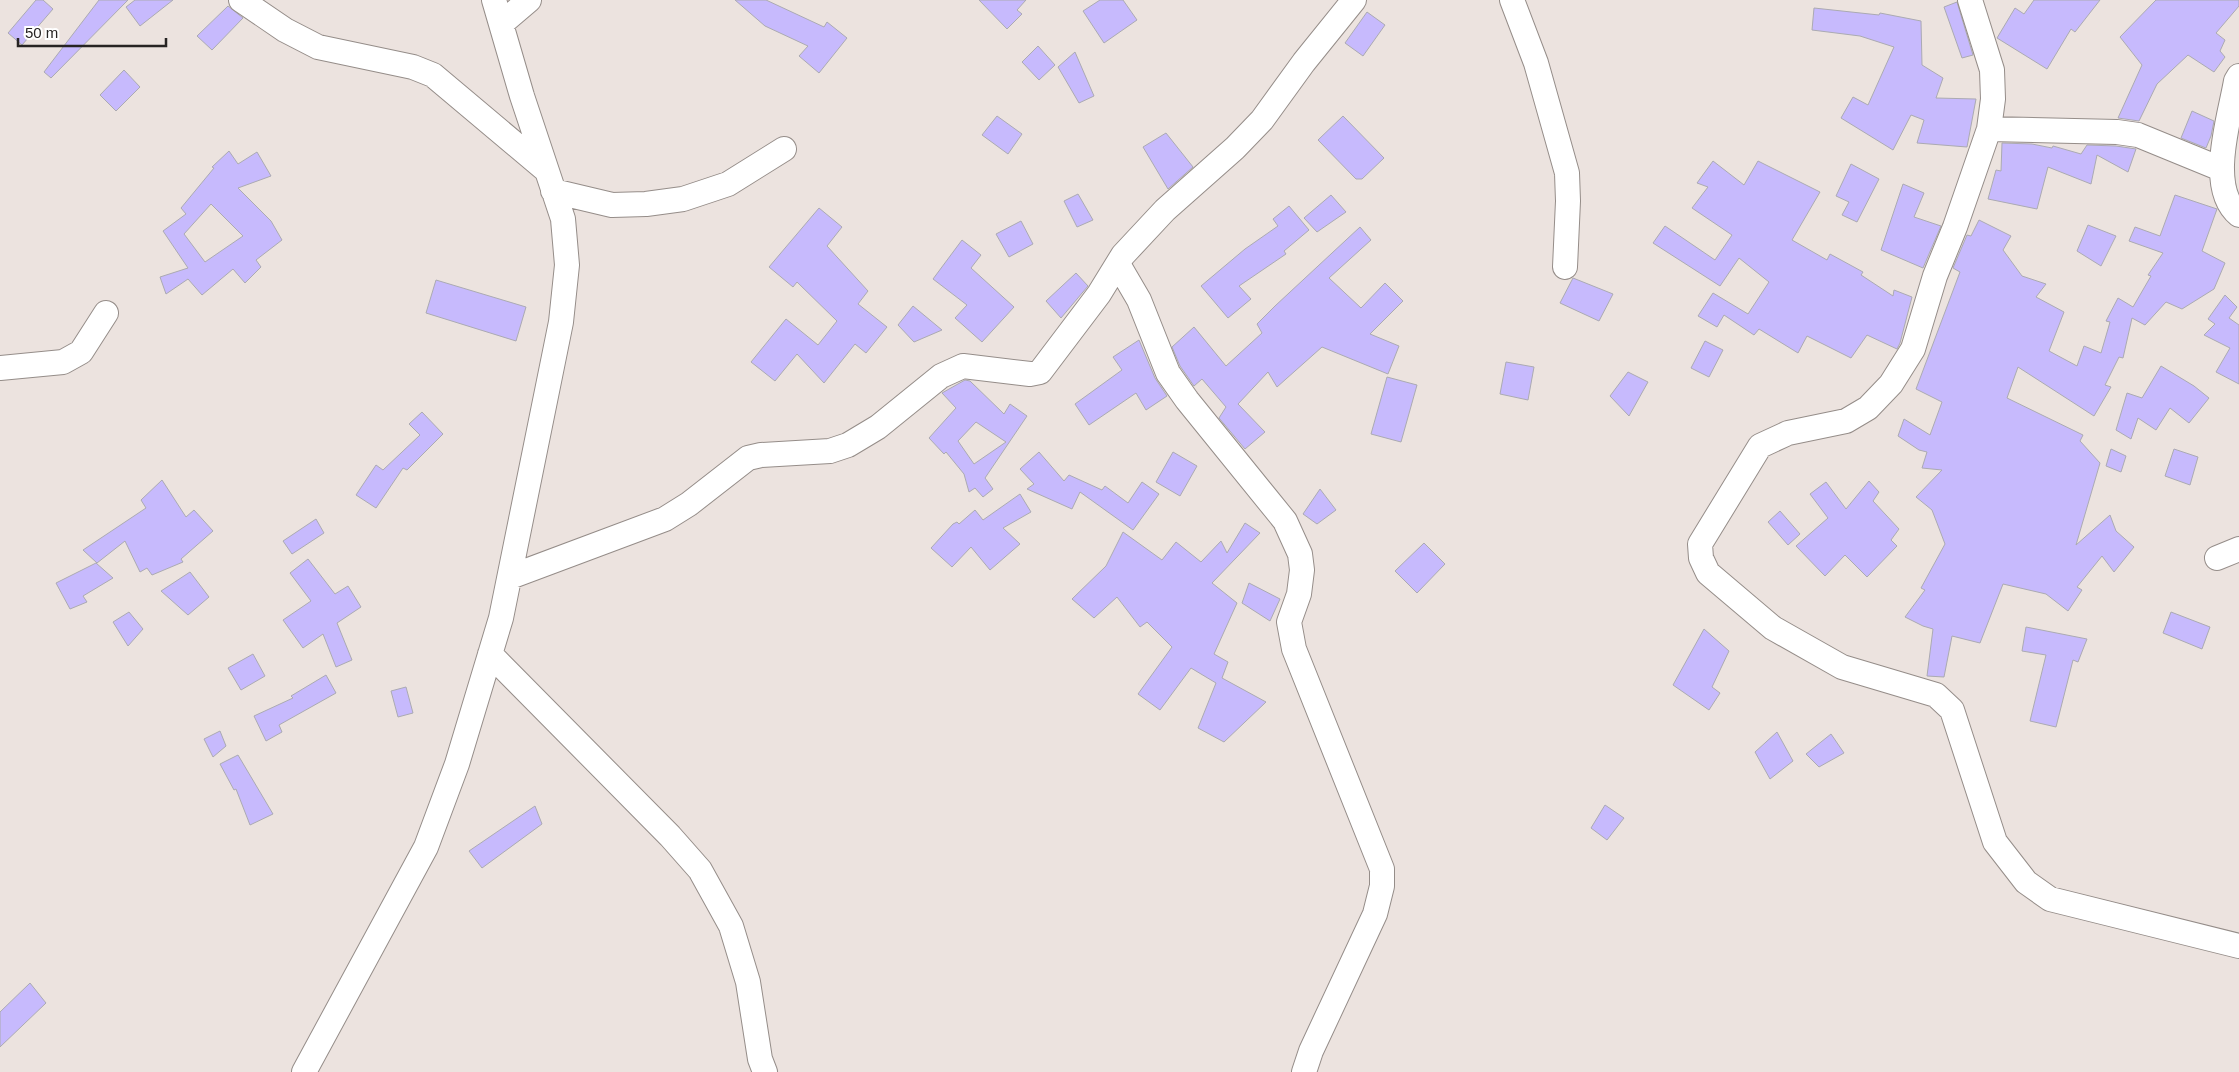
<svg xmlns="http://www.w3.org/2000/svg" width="2239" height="1072" viewBox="0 0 2239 1072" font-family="Arial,sans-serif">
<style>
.building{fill:#c7bafd;stroke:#abaab2;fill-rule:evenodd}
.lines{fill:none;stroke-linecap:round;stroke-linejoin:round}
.minor-casing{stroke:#958d89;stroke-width:26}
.minor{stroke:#fff;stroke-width:24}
</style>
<rect width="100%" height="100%" fill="#ece3df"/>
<path class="building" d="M 36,0 L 43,0 L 53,9 L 22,45 L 8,33 Z
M 99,0 L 128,0 L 51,78 L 44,72 Z
M 135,0 L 173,0 L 140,26 L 126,7 Z
M 735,0 L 766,0 L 824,27 L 827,22 L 847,38 L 819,73 L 799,56 L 808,46 L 765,26 Z
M 979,0 L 1026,0 L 1017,10 L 1022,14 L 1007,29 Z
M 1100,0 L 1123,0 L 1137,20 L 1104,43 L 1083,11 Z
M 2034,0 L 2100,0 L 2075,32 L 2071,29 L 2047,69 L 1997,38 L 2015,8 L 2024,14 Z
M 2156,0 L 2239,0 L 2239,6 L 2216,33 L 2225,40 L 2220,51 L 2225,57 L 2214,72 L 2188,55 L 2157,84 L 2139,121 L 2118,118 L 2142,65 L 2120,37 Z
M 1957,2 L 1973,55 L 1962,58 L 1944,7 Z
M 228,6 L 243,18 L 212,50 L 197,36 Z
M 1814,8 L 1879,15 L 1880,13 L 1921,21 L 1922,65 L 1943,78 L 1936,98 L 1976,99 L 1967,147 L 1917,143 L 1924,120 L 1911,115 L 1893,150 L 1841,118 L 1853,97 L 1868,105 L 1894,47 L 1860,36 L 1812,30 Z
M 1367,12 L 1385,25 L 1363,56 L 1345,43 Z
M 1038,46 L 1055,65 L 1039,80 L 1022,62 Z
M 1075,52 L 1094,96 L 1079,103 L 1058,67 Z
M 124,70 L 140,87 L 116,111 L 100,95 Z
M 2192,111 L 2214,121 L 2211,136 L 2206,148 L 2181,138 Z
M 997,116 L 1022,134 L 1008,154 L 982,135 Z
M 1343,116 L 1384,158 L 1362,179 L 1356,179 L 1318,140 Z
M 1166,133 L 1193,167 L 1168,189 L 1143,147 Z
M 2002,143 L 2032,144 L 2052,148 L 2053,146 L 2081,154 L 2087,145 L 2116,146 L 2136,149 L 2128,172 L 2097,155 L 2091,184 L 2048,167 L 2037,209 L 1988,199 L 1996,170 L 2001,171 Z
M 229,151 L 238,164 L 257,152 L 271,176 L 238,188 L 271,221 L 282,240 L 256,260 L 261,267 L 245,283 L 233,269 L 202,295 L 188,279 L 166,294 L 160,277 L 188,268 L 163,231 L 186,214 L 181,208 L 214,168 L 212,167 ZM 211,204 L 243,236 L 205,262 L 184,234 Z
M 1713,161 L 1744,185 L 1758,161 L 1820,192 L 1792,240 L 1827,260 L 1830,254 L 1863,272 L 1861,275 L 1893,296 L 1894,290 L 1912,297 L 1900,343 L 1897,349 L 1867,335 L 1851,358 L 1807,336 L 1798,353 L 1759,329 L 1754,335 L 1724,315 L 1717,327 L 1698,316 L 1713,293 L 1748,314 L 1769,282 L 1739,258 L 1720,286 L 1653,243 L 1665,226 L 1715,260 L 1732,235 L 1692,208 L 1708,187 L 1697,183 Z
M 1851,164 L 1879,179 L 1857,222 L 1842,215 L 1849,202 L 1836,196 Z
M 1903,184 L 1924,193 L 1914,217 L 1941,226 L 1923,268 L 1881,250 Z
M 1078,194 L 1093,220 L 1077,227 L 1064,201 Z
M 1331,195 L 1346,212 L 1317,232 L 1304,218 Z
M 2175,195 L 2217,209 L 2202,251 L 2225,263 L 2214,289 L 2182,309 L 2166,302 L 2145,325 L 2132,318 L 2123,358 L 2119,357 L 2105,385 L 2111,387 L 2094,416 L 2018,367 L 2007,398 L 2083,435 L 2080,441 L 2100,463 L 2076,545 L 2110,515 L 2116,531 L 2134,547 L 2114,572 L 2102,556 L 2077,587 L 2082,590 L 2068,611 L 2046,594 L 2003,584 L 1980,643 L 1952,636 L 1944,677 L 1927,676 L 1933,629 L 1923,626 L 1905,617 L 1925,590 L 1921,588 L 1945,544 L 1932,510 L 1916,497 L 1942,470 L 1922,468 L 1927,452 L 1919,450 L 1898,436 L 1904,419 L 1930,435 L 1942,402 L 1916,389 L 1960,272 L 1953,268 L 1967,235 L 1971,236 L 1979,220 L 2011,236 L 2003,250 L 2022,276 L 2046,284 L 2036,297 L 2064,312 L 2049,351 L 2077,366 L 2084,346 L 2101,353 L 2110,322 L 2106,321 L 2118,298 L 2133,307 L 2151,276 L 2148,275 L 2163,253 L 2129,241 L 2135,227 L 2160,236 Z
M 1289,206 L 1309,230 L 1284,251 L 1286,254 L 1239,286 L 1251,299 L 1228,318 L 1201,286 L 1245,249 L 1278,226 L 1273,219 Z
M 819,208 L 842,227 L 827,246 L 868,291 L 858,304 L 887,327 L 866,353 L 855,344 L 824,383 L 797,354 L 775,381 L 751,362 L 786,319 L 818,345 L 837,321 L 797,282 L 793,287 L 769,267 Z
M 1021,221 L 1033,244 L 1009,257 L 996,234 Z
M 2088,225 L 2116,236 L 2101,266 L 2077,251 Z
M 1360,227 L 1371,240 L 1329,278 L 1361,308 L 1385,283 L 1403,301 L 1370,334 L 1399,346 L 1388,374 L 1322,347 L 1277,387 L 1268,372 L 1238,404 L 1265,432 L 1245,449 L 1219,418 L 1226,407 L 1202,379 L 1194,386 L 1180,366 L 1172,347 L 1194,327 L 1226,366 L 1262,333 L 1257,324 L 1275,306 Z
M 962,240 L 981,255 L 971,268 L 1014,307 L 982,342 L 955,318 L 967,305 L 933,279 Z
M 1076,273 L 1088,286 L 1061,318 L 1046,301 Z
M 1573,278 L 1613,294 L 1599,321 L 1560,303 Z
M 436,280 L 526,307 L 516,341 L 426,313 Z
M 2225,295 L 2237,307 L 2229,318 L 2239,325 L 2239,384 L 2216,372 L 2230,348 L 2204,335 L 2215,324 L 2208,319 Z
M 913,306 L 942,330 L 914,342 L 898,325 Z
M 1139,340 L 1155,378 L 1167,396 L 1146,410 L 1136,393 L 1089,425 L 1075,404 L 1122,370 L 1113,357 Z
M 1705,341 L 1723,350 L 1709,377 L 1691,368 Z
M 1506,362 L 1534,367 L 1528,400 L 1500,394 Z
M 2161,366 L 2194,386 L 2209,398 L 2189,423 L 2170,408 L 2156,430 L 2138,418 L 2131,439 L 2116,430 L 2127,393 L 2142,398 Z
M 1628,372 L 1648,382 L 1629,416 L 1610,396 Z
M 1387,377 L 1417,385 L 1401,442 L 1371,434 Z
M 965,380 L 970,381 L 1004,414 L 1010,404 L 1027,416 L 985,478 L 993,489 L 983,497 L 975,488 L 969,492 L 964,474 L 946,452 L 944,454 L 929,438 L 956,408 L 942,393 ZM 976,422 L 1006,442 L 974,464 L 958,441 Z
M 422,412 L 443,434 L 407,470 L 403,468 L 376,508 L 356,495 L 376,465 L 383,470 L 420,435 L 409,424 Z
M 2111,449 L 2126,456 L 2121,472 L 2106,466 Z
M 2174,449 L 2198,457 L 2190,485 L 2165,476 Z
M 1039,452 L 1064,481 L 1069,475 L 1102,490 L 1105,486 L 1128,503 L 1142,482 L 1159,494 L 1133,530 L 1080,492 L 1072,509 L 1027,489 L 1034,484 L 1020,469 Z
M 1173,452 L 1197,466 L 1180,496 L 1156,482 Z
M 162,480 L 186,517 L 194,510 L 213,531 L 181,559 L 183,562 L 152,575 L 147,568 L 140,572 L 125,541 L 97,563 L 83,550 L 146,508 L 141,500 Z
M 1869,481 L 1879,492 L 1873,501 L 1899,529 L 1891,540 L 1897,546 L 1867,577 L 1845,555 L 1825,576 L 1796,546 L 1828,518 L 1810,494 L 1826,482 L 1846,509 Z
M 1320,489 L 1336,510 L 1317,524 L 1303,514 Z
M 1020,494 L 1031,512 L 1003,528 L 1020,544 L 990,570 L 971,547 L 952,567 L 931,548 L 953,524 L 957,522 L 959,524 L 975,510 L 983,520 Z
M 1780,511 L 1800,534 L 1788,545 L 1768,522 Z
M 316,519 L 324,533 L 292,554 L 283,541 Z
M 1245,523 L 1260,533 L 1212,583 L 1237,603 L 1214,654 L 1228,662 L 1222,678 L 1266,702 L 1224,742 L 1198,728 L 1216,683 L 1191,668 L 1160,710 L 1138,694 L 1172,647 L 1147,622 L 1140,627 L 1117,597 L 1094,618 L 1072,599 L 1106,566 L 1123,532 L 1162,560 L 1176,542 L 1201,562 L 1221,541 L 1227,553 Z
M 1424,543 L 1445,564 L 1417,593 L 1395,571 Z
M 308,559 L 335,594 L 348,586 L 361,607 L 337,623 L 352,660 L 336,667 L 323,634 L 303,648 L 283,620 L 311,601 L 290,573 Z
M 96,563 L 113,578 L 83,596 L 87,602 L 70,609 L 56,583 Z
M 190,572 L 209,597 L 188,615 L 161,591 Z
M 1249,583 L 1280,599 L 1270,621 L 1242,603 Z
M 129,612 L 143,629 L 128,646 L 113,622 Z
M 2171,612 L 2210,627 L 2202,649 L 2163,633 Z
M 2026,627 L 2087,639 L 2078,662 L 2073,660 L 2056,727 L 2030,721 L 2046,655 L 2022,651 Z
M 1704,629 L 1729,651 L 1712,687 L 1720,693 L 1709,710 L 1673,685 Z
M 253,654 L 265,676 L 241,690 L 228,668 Z
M 326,675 L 336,693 L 279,725 L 282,732 L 266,741 L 254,716 L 293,698 L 291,696 Z
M 406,687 L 413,713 L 398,717 L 391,691 Z
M 220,731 L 226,746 L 213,757 L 204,739 Z
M 1777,732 L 1793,761 L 1770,779 L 1755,752 Z
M 1831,734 L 1844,753 L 1819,767 L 1806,754 Z
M 238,755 L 273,814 L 250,825 L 236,789 L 234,790 L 220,764 Z
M 1605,805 L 1624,818 L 1607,840 L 1591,828 Z
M 535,806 L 542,824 L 482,868 L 469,851 Z
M 30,983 L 46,1003 L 0,1047 L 0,1012 Z"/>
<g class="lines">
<defs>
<path id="minor" d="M 241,0 L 285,30 L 318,47 L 413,67 L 433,75 L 546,170
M 1512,0 L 1536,63 L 1567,173 L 1568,201 L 1565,267
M 1970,0 L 1992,70 L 1993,99 L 1989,129 L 1955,227 L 1935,276 L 1913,349 L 1891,384 L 1868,408 L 1846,421 L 1788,433 L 1760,446 L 1700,544 L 1701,558 L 1708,573 L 1773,628 L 1842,667 L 1936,695 L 1952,710 L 1995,842 L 2026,882 L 2050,899 L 2239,946
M 502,23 L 529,0
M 2239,76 L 2236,81 C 2230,117 2206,188 2239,215
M 1989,129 L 2117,132 L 2138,135 L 2221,169
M 553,191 L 612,205 L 646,204 L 683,199 L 728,184 L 784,149
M 1118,264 L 1139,300 L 1168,373 L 1187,400 L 1285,521 L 1300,554 L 1302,570 L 1299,594 L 1289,622 L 1294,649 L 1382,869 L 1382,886 L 1375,914 L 1311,1051 L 1304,1072
M 0,368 L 63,362 L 81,352 L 106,313
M 2217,558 L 2239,549
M 510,577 L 665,519 L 689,504 L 748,458 L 761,455 L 830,451 L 848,445 L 878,427 L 941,376 L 963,366 L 1030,374 L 1040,372 L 1099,294 L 1123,255 L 1165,210 L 1235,148 L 1262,120 L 1304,62 L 1354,0
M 490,654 L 670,836 L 700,870 L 731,926 L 748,982 L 760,1059 L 765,1072
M 304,1072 L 426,847 L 457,764 L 501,618 L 561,322 L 567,265 L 563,219 L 522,96 L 494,0"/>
</defs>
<use href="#minor" class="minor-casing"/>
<use href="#minor" class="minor"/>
</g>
<path d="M18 38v8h148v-8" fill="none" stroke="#272423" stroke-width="2.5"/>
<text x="25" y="38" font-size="15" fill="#272423" stroke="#ffffff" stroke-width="4" paint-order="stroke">50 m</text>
</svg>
